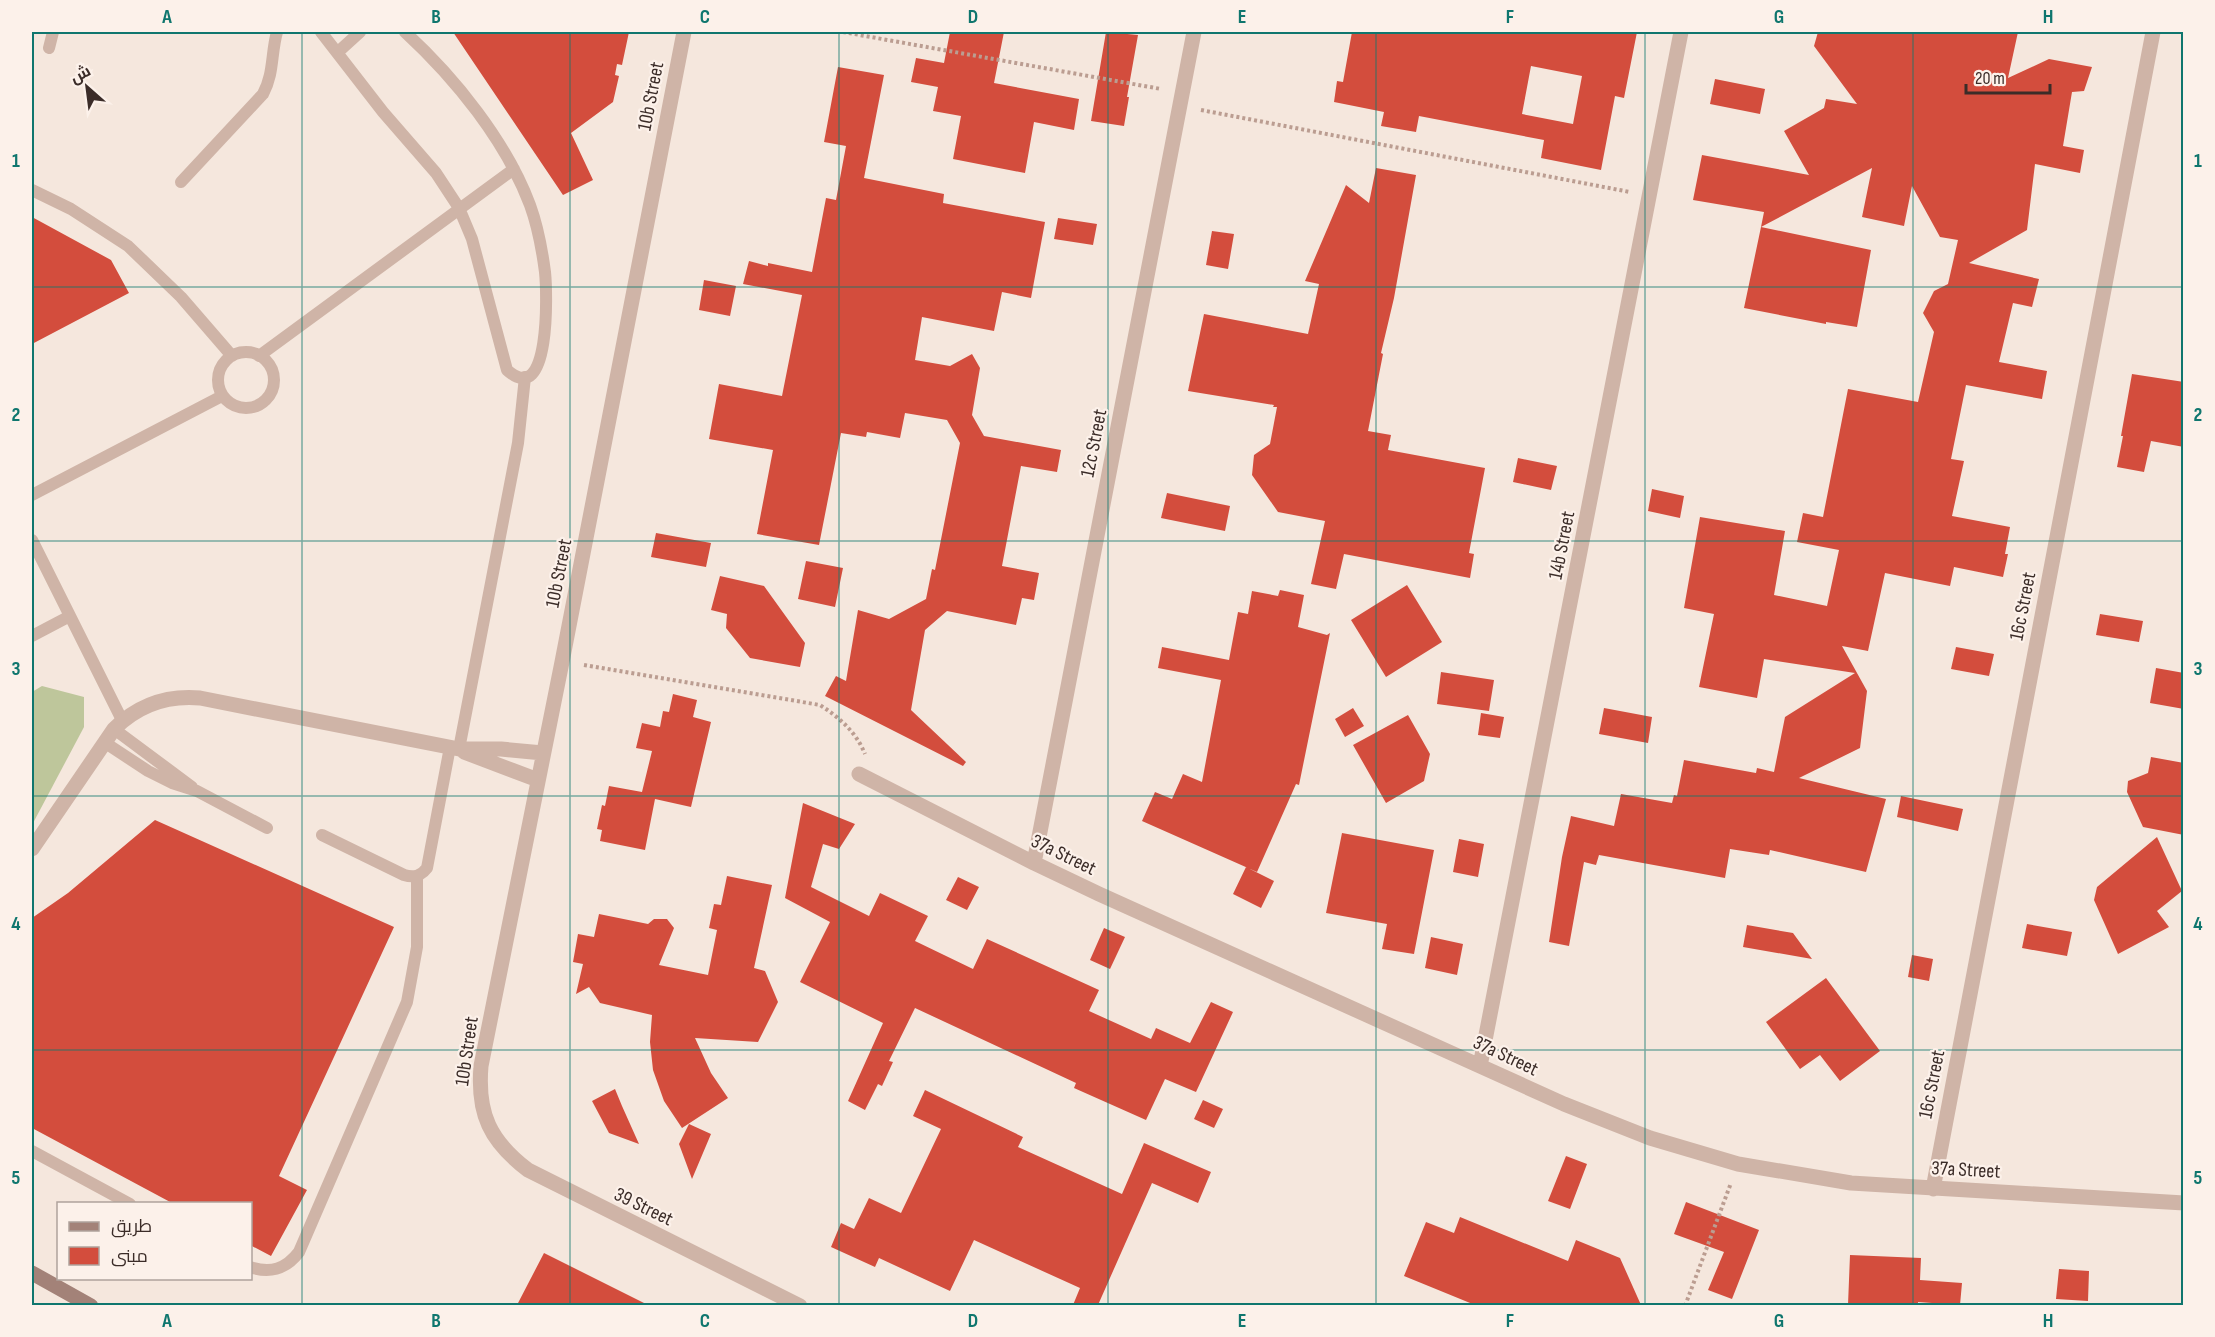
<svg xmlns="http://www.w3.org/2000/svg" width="2215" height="1337" viewBox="0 0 2215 1337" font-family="'Sofia Sans Condensed',Cairo,sans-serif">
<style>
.green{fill:#bec69b}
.building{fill:#d34d3d;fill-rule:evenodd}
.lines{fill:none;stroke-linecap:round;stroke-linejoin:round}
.path{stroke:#bb9d91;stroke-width:4;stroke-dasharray:3 3;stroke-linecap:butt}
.lane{stroke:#cfb4a7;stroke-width:12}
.street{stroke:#cfb4a7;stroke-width:15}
.secondary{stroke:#a38278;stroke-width:15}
.grid{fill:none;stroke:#0f766e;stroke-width:1.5;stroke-opacity:0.55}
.labels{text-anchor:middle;stroke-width:4.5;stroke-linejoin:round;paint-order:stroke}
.street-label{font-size:20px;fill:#3b2c28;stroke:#fcf1ea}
.neatline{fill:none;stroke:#0f766e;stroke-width:2}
.grid-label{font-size:20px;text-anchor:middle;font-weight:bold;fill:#0f766e}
</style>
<rect width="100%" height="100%" fill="#f5e7dd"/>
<path class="green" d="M 42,686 L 84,697 L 84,727 L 32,825 L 32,692 Z"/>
<path class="building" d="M 453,32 L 629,32 L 622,65 L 617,64 L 615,75 L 619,76 L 613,102 L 571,133 L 593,180 L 563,195 Z
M 950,32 L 1004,32 L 994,83 L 1079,99 L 1074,130 L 1034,122 L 1025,173 L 953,159 L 961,116 L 933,111 L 938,87 L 911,82 L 916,58 L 944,63 Z
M 1106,32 L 1138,35 L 1127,97 L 1129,97 L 1124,126 L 1091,121 Z
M 1352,32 L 1637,32 L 1624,98 L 1615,96 L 1601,170 L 1541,158 L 1544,140 L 1419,116 L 1416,132 L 1381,126 L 1384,112 L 1334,102 L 1337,81 L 1343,82 ZM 1531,66 L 1582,76 L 1573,124 L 1522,114 Z
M 1818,32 L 2018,32 L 2008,78 L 2049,59 L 2092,67 L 2084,91 L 2072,92 L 2063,146 L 2084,150 L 2080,173 L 2035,164 L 2027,230 L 1969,263 L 2039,279 L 2032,307 L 2013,303 L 1999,362 L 2047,371 L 2042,399 L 1966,385 L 1951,459 L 1964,461 L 1952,516 L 2010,527 L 2005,554 L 2008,554 L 2003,577 L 1954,567 L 1950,586 L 1885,573 L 1868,651 L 1842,646 L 1867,691 L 1860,748 L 1799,778 L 1886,799 L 1866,872 L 1770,850 L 1769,855 L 1730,849 L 1725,878 L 1599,855 L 1596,865 L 1584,862 L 1569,946 L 1549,942 L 1562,857 L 1571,816 L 1614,826 L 1621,794 L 1672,803 L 1674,795 L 1677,796 L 1684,760 L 1756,773 L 1757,768 L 1774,772 L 1785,717 L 1855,673 L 1764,659 L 1757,698 L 1699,687 L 1714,614 L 1684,608 L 1700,517 L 1785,531 L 1774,595 L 1827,606 L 1839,550 L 1797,542 L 1803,513 L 1823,517 L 1848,389 L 1918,402 L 1934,332 L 1923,313 L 1934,291 L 1948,284 L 1958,240 L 1940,237 L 1912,186 L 1904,226 L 1862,217 L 1872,168 L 1761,227 L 1764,212 L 1693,200 L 1702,155 L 1809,175 L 1784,131 L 1824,108 L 1826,99 L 1857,104 L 1814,46 Z
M 838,67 L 884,75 L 864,178 L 944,194 L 943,203 L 1045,222 L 1031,298 L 1002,292 L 994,331 L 922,317 L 915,360 L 950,366 L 972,354 L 980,368 L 972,415 L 984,436 L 1061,450 L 1057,472 L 1021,466 L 1002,566 L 1039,573 L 1034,600 L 1022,598 L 1016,625 L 947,611 L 925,630 L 911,710 L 966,762 L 963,766 L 825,696 L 836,676 L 846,681 L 858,610 L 889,619 L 926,599 L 932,569 L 935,570 L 960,443 L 947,420 L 905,413 L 900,438 L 867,432 L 866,437 L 841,433 L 819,545 L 757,534 L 773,450 L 709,439 L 719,384 L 782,396 L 802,295 L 743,284 L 749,261 L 768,266 L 768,263 L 812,272 L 826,198 L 836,200 L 846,146 L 824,142 Z
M 1715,79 L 1765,89 L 1760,114 L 1710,104 Z
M 1376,168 L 1416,175 L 1394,298 L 1381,353 L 1383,354 L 1368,431 L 1391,435 L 1388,450 L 1485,468 L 1469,553 L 1474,554 L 1470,578 L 1344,554 L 1336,589 L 1311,584 L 1325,521 L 1278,512 L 1252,475 L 1254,455 L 1270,444 L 1277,407 L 1273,407 L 1274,405 L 1188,391 L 1204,314 L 1308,334 L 1319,284 L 1305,281 L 1346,185 L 1369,203 Z
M 32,217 L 111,260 L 129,293 L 32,344 Z
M 1058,218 L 1097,224 L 1093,245 L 1054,239 Z
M 1761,227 L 1871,250 L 1857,327 L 1826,322 L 1826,324 L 1744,308 Z
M 1212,231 L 1234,234 L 1228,269 L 1206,265 Z
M 704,280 L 736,286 L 730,316 L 699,310 Z
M 2132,374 L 2184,382 L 2184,447 L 2151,441 L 2144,472 L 2117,467 L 2123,436 L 2121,436 Z
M 1518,458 L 1557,466 L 1551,490 L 1513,482 Z
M 1652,489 L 1684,496 L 1680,518 L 1648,511 Z
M 1167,493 L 1230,506 L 1225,531 L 1161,518 Z
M 656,533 L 711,543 L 706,567 L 651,557 Z
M 806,561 L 843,568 L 835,607 L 798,599 Z
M 720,576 L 764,586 L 805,643 L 800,667 L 750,658 L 726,628 L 727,614 L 711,610 Z
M 1407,585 L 1442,642 L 1386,677 L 1351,620 Z
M 1280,590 L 1304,595 L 1298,627 L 1327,635 L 1330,633 L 1299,785 L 1296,784 L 1257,872 L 1142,821 L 1155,792 L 1172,799 L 1183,774 L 1202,782 L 1221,680 L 1158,668 L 1162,647 L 1229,660 L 1238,612 L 1248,614 L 1252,591 L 1278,596 Z
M 2100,614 L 2143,621 L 2139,642 L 2096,635 Z
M 1956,647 L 1994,654 L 1989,676 L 1951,669 Z
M 2156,668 L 2184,673 L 2184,709 L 2150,703 Z
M 1441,672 L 1494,680 L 1489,711 L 1437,704 Z
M 673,694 L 697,700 L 693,717 L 711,722 L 691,807 L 655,799 L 645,850 L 600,841 L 602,830 L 597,829 L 602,805 L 605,806 L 609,786 L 642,792 L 652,751 L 636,748 L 642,723 L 660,727 L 663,711 L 669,712 Z
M 1353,708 L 1364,726 L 1345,737 L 1335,719 Z
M 1604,708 L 1652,717 L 1648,743 L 1599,734 Z
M 1481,713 L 1504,717 L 1500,738 L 1478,735 Z
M 1408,715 L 1430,754 L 1424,781 L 1386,803 L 1353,745 Z
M 2151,757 L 2184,763 L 2184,835 L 2143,827 L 2127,792 L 2128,781 L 2148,773 Z
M 1901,796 L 1963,809 L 1958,831 L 1897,817 Z
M 803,803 L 855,824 L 839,849 L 823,844 L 811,887 L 869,916 L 880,893 L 928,916 L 915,941 L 973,969 L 987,939 L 1099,990 L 1089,1011 L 1151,1039 L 1156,1028 L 1190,1043 L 1211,1002 L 1233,1012 L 1196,1092 L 1165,1079 L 1146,1120 L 1074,1088 L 1076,1083 L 915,1008 L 889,1061 L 893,1062 L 882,1086 L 878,1084 L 865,1110 L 848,1101 L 883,1023 L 800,982 L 830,922 L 785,898 Z
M 155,820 L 394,927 L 279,1176 L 307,1190 L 271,1256 L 250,1245 L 250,1203 L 172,1203 L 32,1128 L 32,918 L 68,893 Z
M 1342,833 L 1434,850 L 1414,954 L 1382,949 L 1387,924 L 1326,913 Z
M 2157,837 L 2182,891 L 2157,911 L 2169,927 L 2118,954 L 2094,900 L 2097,887 Z
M 1459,839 L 1484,844 L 1478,877 L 1453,872 Z
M 1246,867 L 1274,881 L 1261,908 L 1233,894 Z
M 727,876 L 772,885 L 754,968 L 765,971 L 778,1002 L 758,1042 L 695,1038 L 711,1073 L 728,1098 L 682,1128 L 664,1101 L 653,1070 L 650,1042 L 652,1015 L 600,1003 L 589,987 L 576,994 L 583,964 L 573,962 L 578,934 L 594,937 L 599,914 L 648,924 L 654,919 L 667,919 L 674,928 L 659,965 L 708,975 L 717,930 L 709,928 L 714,904 L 721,905 Z
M 958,877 L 979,887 L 967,910 L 946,900 Z
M 2027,924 L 2072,932 L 2067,956 L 2022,948 Z
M 1747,925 L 1793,933 L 1812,959 L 1743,947 Z
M 1104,928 L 1125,937 L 1110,969 L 1090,960 Z
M 1431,937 L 1463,944 L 1457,975 L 1425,968 Z
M 1912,955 L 1933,959 L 1929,981 L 1908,977 Z
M 1826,978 L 1880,1051 L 1840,1081 L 1820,1055 L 1800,1069 L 1766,1022 Z
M 615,1089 L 622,1106 L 639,1144 L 609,1133 L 592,1101 Z
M 925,1090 L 1023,1137 L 1018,1147 L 1122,1194 L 1144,1143 L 1211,1172 L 1198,1203 L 1152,1183 L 1098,1305 L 1073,1305 L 1080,1288 L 974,1240 L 950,1291 L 879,1258 L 875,1267 L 831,1247 L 841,1223 L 854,1229 L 869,1198 L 901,1213 L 941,1129 L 913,1116 Z
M 1203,1100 L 1223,1109 L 1214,1128 L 1194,1119 Z
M 689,1124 L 711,1134 L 692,1179 L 679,1144 Z
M 1566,1156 L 1587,1164 L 1570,1209 L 1548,1201 Z
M 1686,1202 L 1759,1230 L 1732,1299 L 1708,1290 L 1724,1252 L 1674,1234 Z
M 1460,1217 L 1568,1261 L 1576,1240 L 1620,1258 L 1641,1305 L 1475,1305 L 1404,1276 L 1426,1222 L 1454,1233 Z
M 544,1253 L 648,1305 L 517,1305 Z
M 1850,1255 L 1921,1258 L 1920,1280 L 1962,1283 L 1960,1305 L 1918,1302 L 1918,1305 L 1848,1305 Z
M 2059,1269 L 2089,1271 L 2088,1301 L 2056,1299 Z"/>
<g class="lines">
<path class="path" d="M 843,32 L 1161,89
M 1201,110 L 1630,192
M 584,665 L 820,705 C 840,718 856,732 865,754
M 1685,1306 L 1731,1183"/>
<path class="lane" d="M 321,32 L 383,112 L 436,173 L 459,208 L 472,239 L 507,370 C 551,410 547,291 545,272 C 542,249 538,227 530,205 C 506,141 455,78 405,32
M 49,48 L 53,32
M 338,52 L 360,32
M 181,182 L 263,94 C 274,74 271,53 277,32
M 32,190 L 71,209 L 128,246 L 181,297 L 232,356
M218 380a28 28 0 1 1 56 0a28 28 0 1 1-56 0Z
M 259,356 L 514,169
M 32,495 L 222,396
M 32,540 L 122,720
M 32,636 L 70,616
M 114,729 L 192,787
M 104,742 L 148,771 L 172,783 L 197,791 L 267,828
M 459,749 L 518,443 L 525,377
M 322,835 L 404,875 C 414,878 421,876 427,868 L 450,747
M 32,1151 L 130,1204
M 250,1267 C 271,1274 286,1269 299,1252 L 407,1002 L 417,947 L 417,876"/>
<path class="street" d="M 684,32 L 562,662 L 481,1066 C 477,1114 490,1141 528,1170 L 800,1306
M 464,752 L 538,780
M 859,774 L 1034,863 L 1099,894 L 1564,1104 L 1650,1138 L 1738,1164 L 1851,1183 L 2184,1203
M 32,849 L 114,729 C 138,705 166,695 200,698 L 459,749 L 501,749 L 543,753
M 1034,863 L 1194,32
M 1480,1066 L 1681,32
M 1933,1189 L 2153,32"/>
<path class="secondary" d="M 32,1273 L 91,1306"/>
</g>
<path class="grid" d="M 302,32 L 302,1306M 570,32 L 570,1306M 839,32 L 839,1306M 1108,32 L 1108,1306M 1376,32 L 1376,1306M 1645,32 L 1645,1306M 1913,32 L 1913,1306M 32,287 L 2184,287M 32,541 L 2184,541M 32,796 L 2184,796M 32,1050 L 2184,1050"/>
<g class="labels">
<g class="street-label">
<text transform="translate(650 96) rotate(-79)" y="7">10b Street</text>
<text transform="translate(1093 443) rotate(-79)" y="7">12c Street</text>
<text transform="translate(1561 545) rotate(-79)" y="7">14b Street</text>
<text transform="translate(558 573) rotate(-79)" y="7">10b Street</text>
<text transform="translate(2022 606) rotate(-79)" y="7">16c Street</text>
<text transform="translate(1064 854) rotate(26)" y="7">37a Street</text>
<text transform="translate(466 1051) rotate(-82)" y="7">10b Street</text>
<text transform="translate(1506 1055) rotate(25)" y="7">37a Street</text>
<text transform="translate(1931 1084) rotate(-79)" y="7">16c Street</text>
<text transform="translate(1966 1169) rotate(3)" y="7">37a Street</text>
<text transform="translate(644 1206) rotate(26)" y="7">39 Street</text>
</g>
</g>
<rect width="2215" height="1337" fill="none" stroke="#fcf1ea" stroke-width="66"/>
<rect x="57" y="1202" width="195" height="78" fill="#fcf1ea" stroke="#afa29c" stroke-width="1.5"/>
<rect x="69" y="1222" width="30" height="9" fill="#a38278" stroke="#afa29c" stroke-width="1.5"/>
<text x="111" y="1232" font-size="18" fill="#3b2c28">طريق</text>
<rect x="69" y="1247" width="30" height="18" fill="#d34d3d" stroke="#afa29c" stroke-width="1.5"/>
<text x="111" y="1262" font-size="18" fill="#3b2c28">مبنى</text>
<g transform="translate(87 87) rotate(332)" stroke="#fcf1ea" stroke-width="4.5" paint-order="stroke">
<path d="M0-4.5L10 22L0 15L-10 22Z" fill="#3b2c28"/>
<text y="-9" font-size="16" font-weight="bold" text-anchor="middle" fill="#3b2c28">ش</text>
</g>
<path d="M1966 84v9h84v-9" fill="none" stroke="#3b2c28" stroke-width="3"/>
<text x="1975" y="84" font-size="18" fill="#3b2c28" stroke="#fcf1ea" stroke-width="4.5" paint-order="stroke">20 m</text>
<rect x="33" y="33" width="2149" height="1271" class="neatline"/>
<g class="grid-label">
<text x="167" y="23">A</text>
<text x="436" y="23">B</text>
<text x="705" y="23">C</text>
<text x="973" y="23">D</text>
<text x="1242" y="23">E</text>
<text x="1510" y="23">F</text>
<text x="1779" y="23">G</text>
<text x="2048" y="23">H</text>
<text x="16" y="167">1</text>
<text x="2198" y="167">1</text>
<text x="16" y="421">2</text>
<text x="2198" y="421">2</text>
<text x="16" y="675">3</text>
<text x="2198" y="675">3</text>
<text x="16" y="930">4</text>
<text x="2198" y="930">4</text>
<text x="16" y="1184">5</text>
<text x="2198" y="1184">5</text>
<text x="167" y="1327">A</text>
<text x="436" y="1327">B</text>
<text x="705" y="1327">C</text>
<text x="973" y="1327">D</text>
<text x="1242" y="1327">E</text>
<text x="1510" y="1327">F</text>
<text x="1779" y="1327">G</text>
<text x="2048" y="1327">H</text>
</g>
</svg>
